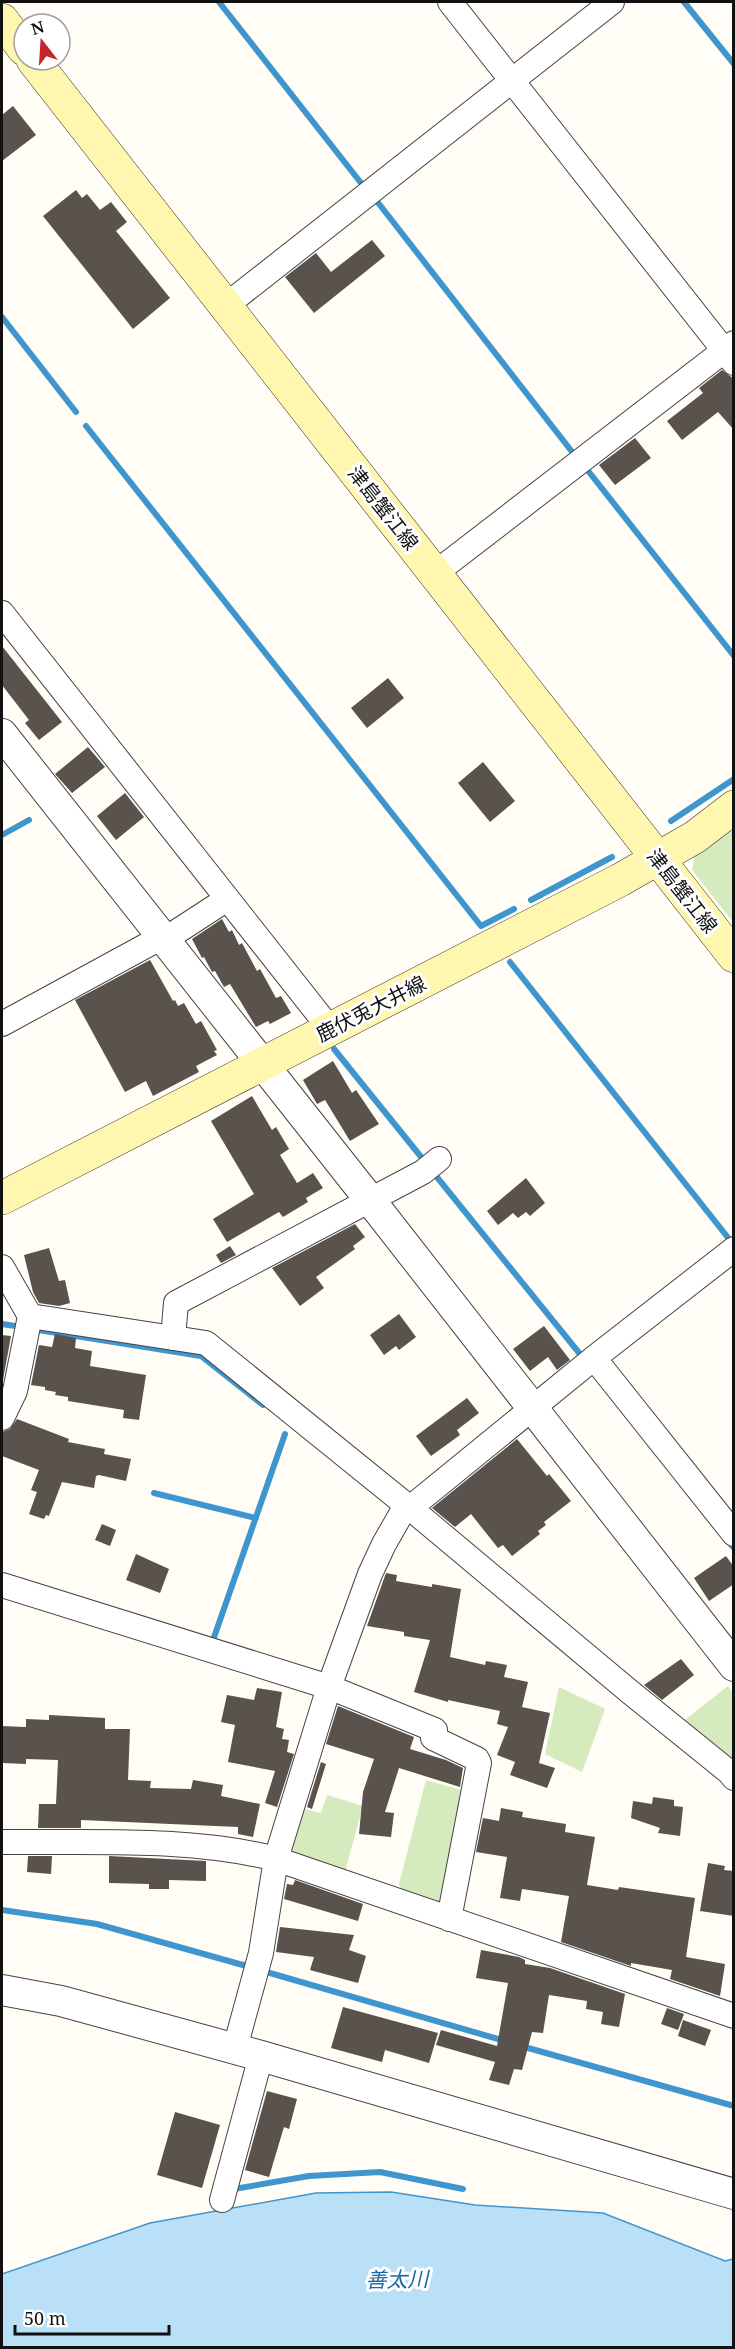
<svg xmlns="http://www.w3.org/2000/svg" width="735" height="2349" viewBox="0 0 735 2349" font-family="'Noto Serif','Noto Sans JP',serif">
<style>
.green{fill:#d5ebbd}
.water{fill:#b9e0f7;stroke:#3f96cf;stroke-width:1.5}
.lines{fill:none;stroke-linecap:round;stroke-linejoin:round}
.stream{stroke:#3f96cf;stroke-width:6}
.building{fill:#5a524d}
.minor-casing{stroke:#444;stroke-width:26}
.tertiary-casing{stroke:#444;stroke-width:32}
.secondary-casing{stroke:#333;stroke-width:34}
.minor{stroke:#fff;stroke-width:24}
.tertiary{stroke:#fff;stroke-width:30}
.secondary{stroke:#fff6b0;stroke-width:33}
.labels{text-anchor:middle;stroke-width:6;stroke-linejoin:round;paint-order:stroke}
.street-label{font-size:20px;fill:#111;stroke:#fff}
.water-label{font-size:21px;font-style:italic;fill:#1768a6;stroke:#fff}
</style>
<rect width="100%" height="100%" fill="#fffdf5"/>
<path class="green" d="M 733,829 L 733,922 L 692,870 L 695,854 Z
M 728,1686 L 733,1693 L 733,1772 L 681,1723 Z
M 559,1687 L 605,1709 L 582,1772 L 545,1754 Z
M 426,1780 L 468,1792 L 441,1906 L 401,1892 L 399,1884 Z
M 327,1795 L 363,1806 L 345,1872 L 285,1851 L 296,1807 L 321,1813 Z"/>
<path class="water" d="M 391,2192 L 475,2205 L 603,2213 L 725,2261 L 733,2259 L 733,2347 L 2,2347 L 2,2274 L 150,2223 L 316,2193 Z"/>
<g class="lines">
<path class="stream" d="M 219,2 L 361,183
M 684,2 L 734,64
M 376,200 L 573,453
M 2,317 L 76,412
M 86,426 L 481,926 L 514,909
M 589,472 L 734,656
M 671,821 L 734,779
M 2,835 L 29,820
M 531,900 L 612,857
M 510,962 L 733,1244
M 334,1049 L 426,1163
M 432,1171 L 584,1359
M 2,1324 L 22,1327
M 32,1329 L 201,1356 L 263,1405
M 154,1493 L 256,1518
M 726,1539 L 734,1548
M 212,1643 L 285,1434
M 2,1910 L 97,1924 L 250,1967
M 263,1971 L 505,2041
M 521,2046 L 734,2106
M 234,2189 L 309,2176 L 380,2172 L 463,2189"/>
</g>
<path class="building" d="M 13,106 L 36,135 L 2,161 L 2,115 Z
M 76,190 L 82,198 L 87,194 L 100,210 L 111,202 L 127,222 L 116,231 L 170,298 L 133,329 L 43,216 Z
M 372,240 L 385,256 L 314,313 L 285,277 L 316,253 L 331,272 Z
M 722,370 L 734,379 L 734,430 L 718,412 L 682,440 L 667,421 L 703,393 L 699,388 Z
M 635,438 L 651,458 L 615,485 L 599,465 Z
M 2,646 L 62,722 L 39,740 L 25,723 L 29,720 L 2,685 Z
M 388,678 L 404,698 L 367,728 L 351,708 Z
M 88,747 L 105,767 L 72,793 L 55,774 Z
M 483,762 L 515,801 L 490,822 L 458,783 Z
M 125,793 L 144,817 L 116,840 L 97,816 Z
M 222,919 L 229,932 L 232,930 L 239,945 L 242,943 L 257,971 L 260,969 L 276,998 L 281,996 L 291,1013 L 270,1024 L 268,1021 L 256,1027 L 230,984 L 224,987 L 215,971 L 212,972 L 204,957 L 202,958 L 192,939 Z
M 150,960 L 173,1001 L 175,1000 L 178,1006 L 184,1003 L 196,1024 L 201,1021 L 217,1050 L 214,1051 L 217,1055 L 196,1066 L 199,1072 L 153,1096 L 146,1081 L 125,1092 L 75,1000 Z
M 333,1061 L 352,1093 L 356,1090 L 379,1124 L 350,1141 L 325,1100 L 317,1104 L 303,1080 Z
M 252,1096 L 272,1130 L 276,1127 L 289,1149 L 280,1155 L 297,1183 L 313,1173 L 323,1188 L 306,1198 L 308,1202 L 283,1217 L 279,1212 L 227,1242 L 213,1219 L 254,1194 L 211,1121 Z
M 526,1178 L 545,1203 L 530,1216 L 526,1212 L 518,1218 L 513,1213 L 498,1225 L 487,1211 Z
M 355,1224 L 365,1237 L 353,1246 L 355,1249 L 316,1277 L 324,1288 L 300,1306 L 272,1268 Z
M 230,1246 L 236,1255 L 221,1263 L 216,1255 Z
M 49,1248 L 59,1281 L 65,1280 L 70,1303 L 59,1306 L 39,1303 L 33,1292 L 24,1255 Z
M 399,1314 L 416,1337 L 399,1350 L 396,1346 L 384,1355 L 370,1335 Z
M 544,1326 L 570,1360 L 557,1370 L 548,1357 L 530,1371 L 513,1349 Z
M 55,1334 L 76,1338 L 75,1348 L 92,1351 L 90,1366 L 146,1375 L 139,1420 L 123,1418 L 124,1410 L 68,1401 L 68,1397 L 55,1395 L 56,1392 L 45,1390 L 45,1387 L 31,1385 L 39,1345 L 52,1347 Z
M 2,1335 L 11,1336 L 3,1380 L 2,1380 Z
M 467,1398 L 479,1413 L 457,1430 L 460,1435 L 431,1456 L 416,1436 Z
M 17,1419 L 69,1439 L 68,1442 L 105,1449 L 104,1454 L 131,1459 L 126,1481 L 99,1475 L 96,1476 L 94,1488 L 62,1482 L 49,1516 L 46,1515 L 44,1519 L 29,1514 L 37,1492 L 31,1490 L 39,1470 L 2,1456 L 2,1432 L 10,1429 Z
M 517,1439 L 547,1476 L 549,1474 L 571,1501 L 544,1522 L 546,1525 L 538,1531 L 540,1534 L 512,1556 L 503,1545 L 498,1548 L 471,1514 L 455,1527 L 432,1508 Z
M 102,1524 L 116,1530 L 110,1546 L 95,1540 Z
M 136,1554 L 169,1569 L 160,1593 L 126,1580 Z
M 726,1556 L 734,1567 L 734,1584 L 709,1601 L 694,1578 Z
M 386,1573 L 397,1575 L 396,1581 L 432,1587 L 432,1584 L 461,1589 L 450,1657 L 485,1665 L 486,1661 L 507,1665 L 504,1677 L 528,1682 L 522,1707 L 550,1713 L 539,1763 L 555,1768 L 547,1788 L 510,1775 L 515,1762 L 497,1755 L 508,1727 L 497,1724 L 500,1711 L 448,1700 L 448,1702 L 414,1692 L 430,1640 L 404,1636 L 404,1632 L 367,1626 Z
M 681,1659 L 694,1675 L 662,1700 L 644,1685 Z
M 257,1688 L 282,1692 L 276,1727 L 284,1729 L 282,1739 L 289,1740 L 287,1752 L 294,1754 L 277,1807 L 265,1803 L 275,1771 L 228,1762 L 235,1725 L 221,1722 L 227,1695 L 254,1700 Z
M 338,1706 L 414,1737 L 410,1749 L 446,1760 L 463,1768 L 460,1787 L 399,1768 L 385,1812 L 394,1813 L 391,1837 L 359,1834 L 363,1792 L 374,1759 L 326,1744 Z
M 49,1715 L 105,1718 L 105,1729 L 130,1729 L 128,1780 L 151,1781 L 150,1788 L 191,1789 L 193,1780 L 223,1785 L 221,1796 L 260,1804 L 253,1837 L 238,1834 L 238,1827 L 81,1820 L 81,1828 L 38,1828 L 39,1804 L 56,1804 L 58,1760 L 26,1759 L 26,1764 L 2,1763 L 2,1726 L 26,1727 L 26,1719 L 49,1720 Z
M 321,1762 L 326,1764 L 312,1809 L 307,1807 Z
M 653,1797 L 674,1800 L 674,1806 L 683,1807 L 680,1836 L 658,1833 L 660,1828 L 631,1818 L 633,1801 L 652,1804 Z
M 501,1808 L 523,1812 L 522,1817 L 566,1824 L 565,1832 L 595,1837 L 587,1885 L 618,1890 L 619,1887 L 695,1898 L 686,1957 L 725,1964 L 720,1996 L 670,1979 L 672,1970 L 631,1963 L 631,1966 L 561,1942 L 569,1896 L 522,1889 L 520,1901 L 500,1898 L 507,1857 L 476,1852 L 483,1818 L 499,1821 Z
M 28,1856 L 52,1856 L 51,1874 L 27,1872 Z
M 109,1856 L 206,1861 L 206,1881 L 169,1880 L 169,1889 L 149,1889 L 149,1884 L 109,1883 Z
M 708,1863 L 725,1866 L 724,1870 L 734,1871 L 734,1916 L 700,1911 Z
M 295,1880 L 363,1904 L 358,1921 L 284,1899 L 287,1884 L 293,1885 Z
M 280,1927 L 354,1935 L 349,1950 L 366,1956 L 358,1983 L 310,1970 L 314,1957 L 276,1952 Z
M 481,1950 L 519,1957 L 525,1960 L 525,1964 L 550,1968 L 625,1994 L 619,2027 L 601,2024 L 603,2012 L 586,2009 L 587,2001 L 549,1995 L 543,2033 L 532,2032 L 522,2070 L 514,2069 L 509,2085 L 489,2080 L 495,2062 L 436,2045 L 441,2030 L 497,2046 L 508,1983 L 476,1978 Z
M 343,2007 L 438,2033 L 429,2063 L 385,2050 L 382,2062 L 331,2048 Z
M 667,2008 L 684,2014 L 678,2030 L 661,2024 Z
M 683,2020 L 711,2030 L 705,2046 L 678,2036 Z
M 267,2091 L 297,2099 L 289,2129 L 284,2127 L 269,2177 L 245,2170 Z
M 175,2112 L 220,2125 L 202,2188 L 157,2175 Z"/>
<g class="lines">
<defs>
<path id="minor" d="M 450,2 L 734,363
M 224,307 L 612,2
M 434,574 L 734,343
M 2,613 L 331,1030
M 164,940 L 227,899
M 2,1024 L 162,937
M 2,1267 L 30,1316 L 15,1391 L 2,1418
M 30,1316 L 206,1343 L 410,1508 L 630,1692 L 729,1772 L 734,1778
M 173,1338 L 176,1303 L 423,1172 L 439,1159
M 594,1358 L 734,1534
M 2,1585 L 329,1687 L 435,1730 L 433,1738 L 477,1759 L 479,1763 L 449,1919
M 2,1842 C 91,1843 190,1837 276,1859 L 734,2016
M 235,2048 L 261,1953 L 276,1859 L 329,1687 L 370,1574 L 384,1544 L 404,1509 L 410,1508 L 594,1358 L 734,1249
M 222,2200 L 261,2056"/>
<path id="tertiary" d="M 2,734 L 370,1200 L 734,1666
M 2,1990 L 61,2001 L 261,2056 L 734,2194"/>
<path id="secondary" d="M 2,20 L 24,49
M 33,60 L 734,956
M 2,1198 L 620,880 L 695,837 L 734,807"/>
</defs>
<use href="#minor" class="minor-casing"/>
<use href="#tertiary" class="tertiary-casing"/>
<use href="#secondary" class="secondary-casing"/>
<use href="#minor" class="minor"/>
<use href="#tertiary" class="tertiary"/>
<use href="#secondary" class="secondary"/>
</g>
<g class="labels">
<g class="street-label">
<text transform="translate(383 508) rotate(52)" y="7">津島蟹江線</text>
<text transform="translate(682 891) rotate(52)" y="7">津島蟹江線</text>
<text transform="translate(371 1009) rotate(-27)" y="7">鹿伏兎大井線</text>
</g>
<g class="water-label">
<text transform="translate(397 2280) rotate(-1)" y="7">善太川</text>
</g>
</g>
<rect width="735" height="2349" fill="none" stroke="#111111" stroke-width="6"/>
<g transform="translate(42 42) rotate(343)"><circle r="28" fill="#ffffff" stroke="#a0a0a0" stroke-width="1.5"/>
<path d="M0-4.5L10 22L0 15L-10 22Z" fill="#c4262e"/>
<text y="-9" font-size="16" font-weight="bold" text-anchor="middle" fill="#111111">N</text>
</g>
<path d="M15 2325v9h154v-9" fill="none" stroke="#111111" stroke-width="3"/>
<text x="24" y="2325" font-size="18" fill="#111111" stroke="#ffffff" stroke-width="4.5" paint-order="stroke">50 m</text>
</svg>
